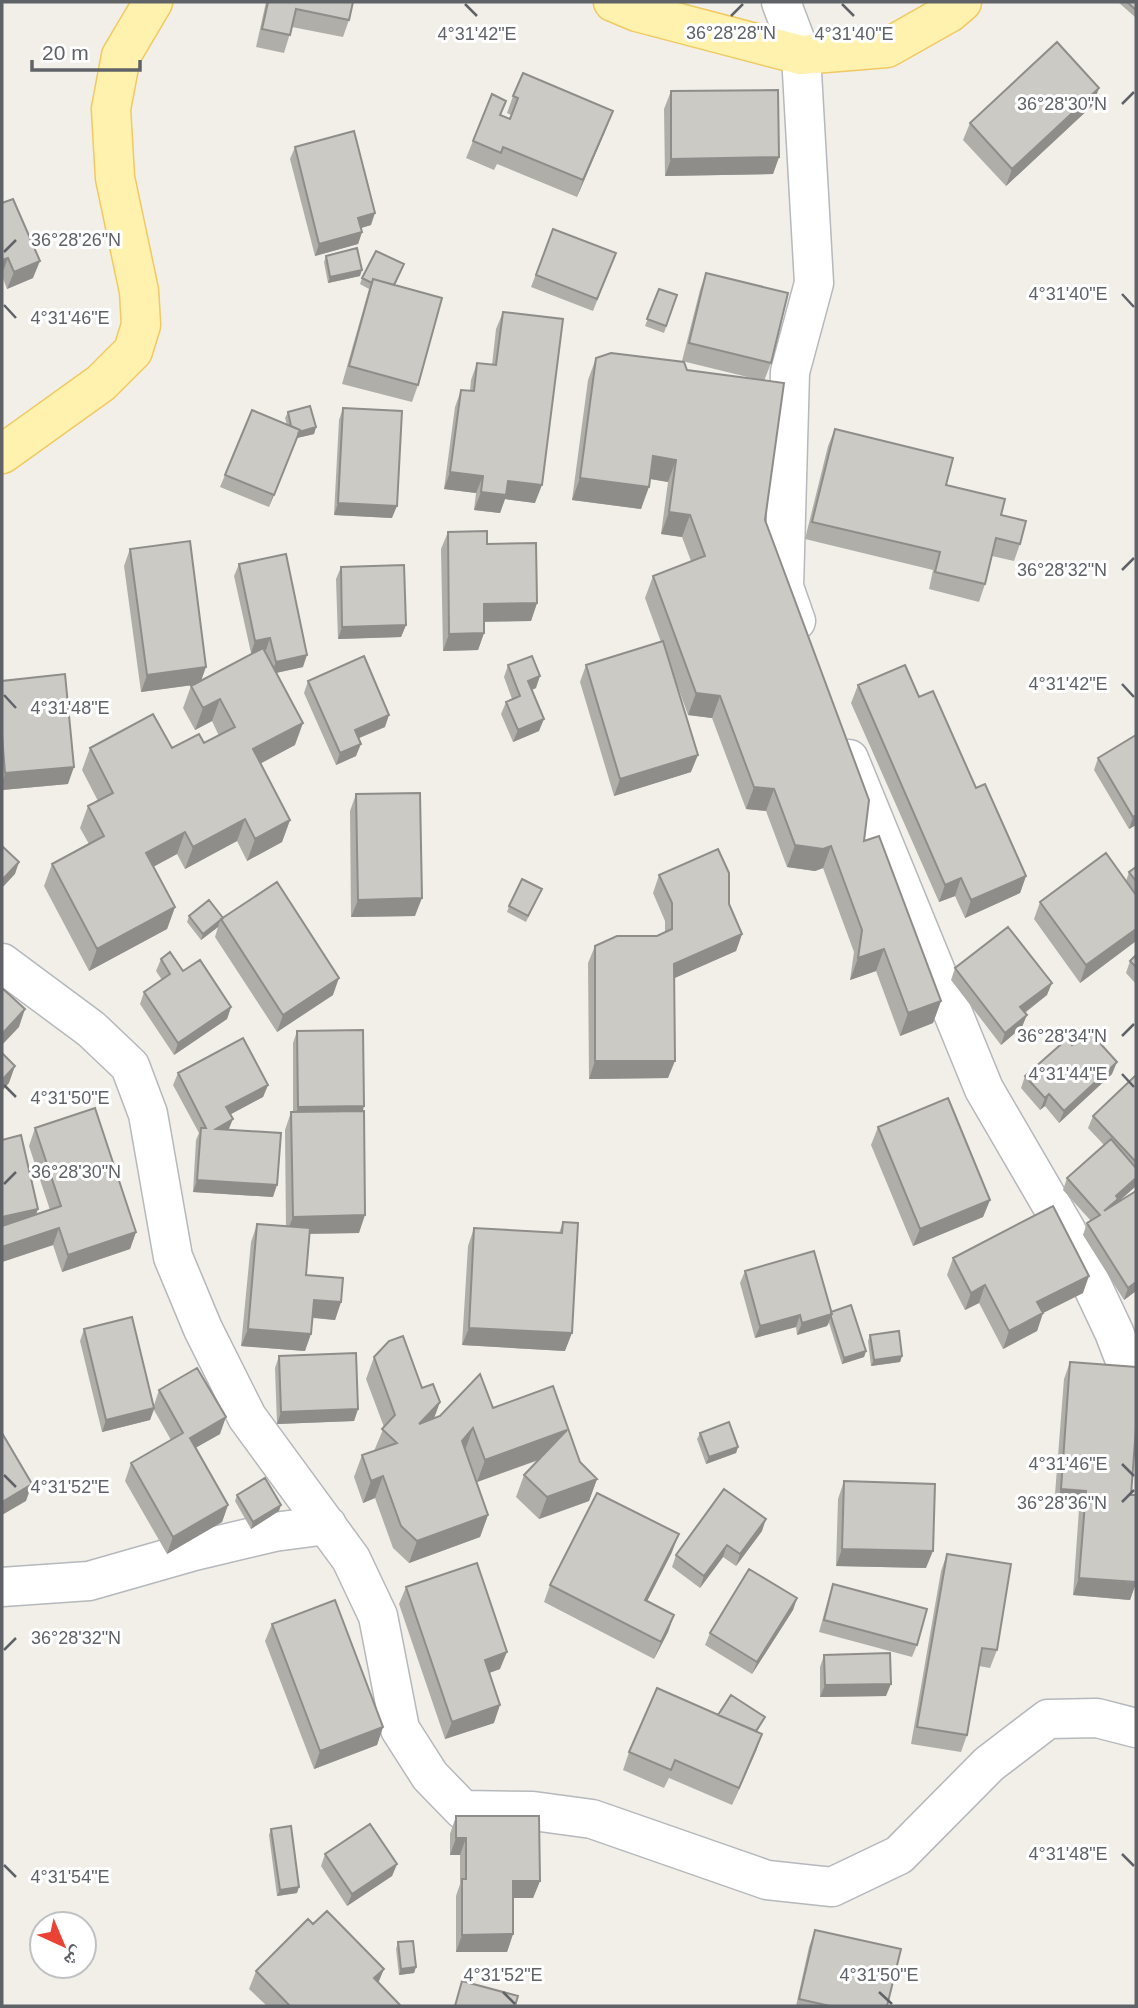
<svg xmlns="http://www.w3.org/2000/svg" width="1138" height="2008" viewBox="0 0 1138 2008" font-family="Arial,'Noto Naskh Arabic',sans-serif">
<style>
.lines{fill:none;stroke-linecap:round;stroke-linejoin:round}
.street-casing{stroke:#b5b8bc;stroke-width:41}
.secondary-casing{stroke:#b6babf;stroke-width:41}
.primary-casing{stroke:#f2c960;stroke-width:41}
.street{stroke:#fff;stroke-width:38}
.secondary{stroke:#fff;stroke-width:38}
.primary{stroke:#fff2af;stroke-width:38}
.wall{fill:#afaea9}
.shaded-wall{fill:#8f8d8a}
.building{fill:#cccac5;stroke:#8f8d8a;stroke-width:2}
.ticks{fill:none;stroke:#5f6368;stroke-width:2.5}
.ticks-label{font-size:18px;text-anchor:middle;fill:#5f6368;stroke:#fff;stroke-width:6;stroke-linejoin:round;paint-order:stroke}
</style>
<rect width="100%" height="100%" fill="#f1efe8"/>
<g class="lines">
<defs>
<path id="street" d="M 796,621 L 784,587 L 790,372 L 814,283 L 801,55
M 849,759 L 984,1089 L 1066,1230 L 1114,1332 L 1136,1389
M 2,963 L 91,1029 L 130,1066 L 148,1114 L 173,1257 L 203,1329 L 247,1417 L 351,1559 L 378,1616 L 400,1729 L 430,1776 L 463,1810 L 533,1811 L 592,1819 L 767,1880 L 832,1887 L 899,1855 L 989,1764 L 1048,1719 L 1097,1718 L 1136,1728
M 2,1587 L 89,1581 L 194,1551 L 274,1532 L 327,1525"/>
<path id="secondary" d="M 781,2 L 801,55"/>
<path id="primary" d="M 613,2 L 637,12 L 801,55 L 887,48 L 949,13 L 962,2
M 2,454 L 101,383 L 133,351 L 141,325 L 139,291 L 115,178 L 111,109 L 121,56 L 153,2"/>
</defs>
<use href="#street" class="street-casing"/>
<use href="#secondary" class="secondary-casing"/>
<use href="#primary" class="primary-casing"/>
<use href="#street" class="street"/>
<use href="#secondary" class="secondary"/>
<use href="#primary" class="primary"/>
</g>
<path class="wall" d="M 266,2 L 353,2 L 349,20 L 343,37 L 292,27 L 284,53 L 256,47 Z
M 1118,2 L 1136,2 L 1136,16 L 1135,17 Z
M 671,91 L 779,157 L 773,174 L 665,176 L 664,109 Z
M 513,96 L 606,129 L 577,197 L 497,164 L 494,170 L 466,158 L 473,141 L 501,115 L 510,119 L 511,115 L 507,113 Z
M 1093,105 L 1006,186 L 963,140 L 970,123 Z
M 295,147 L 371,225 L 361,228 L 362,232 L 358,244 L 315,256 L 290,159 Z
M 2,203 L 33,278 L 7,289 L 2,276 Z
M 553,229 L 616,253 L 593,311 L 531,287 Z
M 326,256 L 360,276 L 328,283 L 324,262 Z
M 404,264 L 395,285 L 418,385 L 412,402 L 342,384 L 369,289 L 360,284 L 362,278 Z
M 706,273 L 771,363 L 764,381 L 682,361 L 700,290 Z
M 659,289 L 677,295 L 664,333 L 645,326 Z
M 503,312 L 535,503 L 505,499 L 500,513 L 474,510 L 476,493 L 444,489 L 455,407 L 461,390 L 470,391 L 471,380 L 477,363 L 492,365 L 496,329 Z
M 596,358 L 687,370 L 765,520 L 864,841 L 941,1001 L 933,1023 L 900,1036 L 876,971 L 850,980 L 854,952 L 823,868 L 815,871 L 787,867 L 766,811 L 746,809 L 712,718 L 688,715 L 674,676 L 691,772 L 614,796 L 580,682 L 586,665 L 661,642 L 645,598 L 653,576 L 691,561 L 682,537 L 661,534 L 668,482 L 650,479 L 641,509 L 572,500 L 588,380 Z
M 343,408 L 392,518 L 334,515 L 339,420 Z
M 288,412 L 316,427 L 314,434 L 297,438 L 269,507 L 220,487 L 225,475 L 287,425 L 285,418 Z
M 835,429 L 946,485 L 1001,515 L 1020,544 L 1014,561 L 992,556 L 985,584 L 979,602 L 929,589 L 933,570 L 805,539 L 828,446 Z
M 448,532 L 487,544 L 537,603 L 531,621 L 484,621 L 484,633 L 478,650 L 443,651 L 441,549 Z
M 130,549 L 201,680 L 255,652 L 251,653 L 234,576 L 239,564 L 303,667 L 276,673 L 295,745 L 260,763 L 290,820 L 282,842 L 247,861 L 237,841 L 185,869 L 177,854 L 153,867 L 175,907 L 167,929 L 89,971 L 44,886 L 52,864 L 89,844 L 80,828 L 88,806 L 98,801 L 82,770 L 90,748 L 172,748 L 204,743 L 219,736 L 212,721 L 195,730 L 183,708 L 191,686 L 193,685 L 141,692 L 124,566 Z
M 341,567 L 406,625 L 401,637 L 338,639 L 336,579 Z
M 508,665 L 536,688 L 532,690 L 539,731 L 513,742 L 501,714 L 506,702 L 512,699 L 504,677 Z
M 2,681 L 68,784 L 2,790 Z
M 308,681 L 385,727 L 358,738 L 356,756 L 336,765 L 304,693 Z
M 858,685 L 919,697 L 976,788 L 1026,876 L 1020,893 L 965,918 L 955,896 L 939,902 L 851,703 Z
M 1136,735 L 1136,825 L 1129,829 L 1094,770 L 1098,758 Z
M 356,794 L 415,916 L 351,917 L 350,811 Z
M 1136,867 L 1136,941 L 1080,983 L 1034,919 L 1040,902 L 1126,881 L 1129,872 Z
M 659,875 L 729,904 L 742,934 L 736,951 L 674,978 L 668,1078 L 589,1079 L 588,963 L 595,946 L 657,936 L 665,932 L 665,921 L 653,893 Z
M 539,895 L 526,922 L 507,912 L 509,906 Z
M 189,916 L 223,918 L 333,995 L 277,1032 L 215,937 L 218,927 L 201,940 L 187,922 Z
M 1136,955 L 1136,984 L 1126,973 L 1130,961 Z
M 161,959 L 183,971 L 231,1007 L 227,1019 L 174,1055 L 140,1004 L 144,992 L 162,980 L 156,971 Z
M 955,968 L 1047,995 L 1025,1013 L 1022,1027 L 1001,1045 L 951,980 Z
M 297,1031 L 364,1106 L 363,1111 L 359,1233 L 310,1234 L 306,1275 L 341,1302 L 335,1320 L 312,1318 L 305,1351 L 241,1346 L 251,1242 L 257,1224 L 286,1227 L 285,1130 L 291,1112 L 293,1112 L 293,1043 Z
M 1072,1045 L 1112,1074 L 1059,1123 L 1045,1106 L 1040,1110 L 1021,1088 L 1025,1076 Z
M 178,1073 L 268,1085 L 263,1097 L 230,1114 L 229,1129 L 273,1197 L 193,1192 L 196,1140 L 199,1133 L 173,1085 Z
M 1136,1075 L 1136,1186 L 1117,1203 L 1136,1191 L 1136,1291 L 1124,1300 L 1083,1235 L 1087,1223 L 1091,1221 L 1063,1190 L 1067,1178 L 1104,1145 L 1088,1128 L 1093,1116 Z
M 878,1127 L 990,1200 L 983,1217 L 913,1246 L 871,1145 Z
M 35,1128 L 136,1232 L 130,1249 L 62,1272 L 53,1245 L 2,1262 L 38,1209 L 36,1215 L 50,1210 L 29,1146 Z
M 563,1222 L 565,1351 L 462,1345 L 468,1246 L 474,1228 L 559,1233 Z
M 953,1258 L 1083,1293 L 1043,1313 L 1037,1331 L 1003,1349 L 979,1303 L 965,1310 L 947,1275 Z
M 745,1271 L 831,1312 L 866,1351 L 864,1357 L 842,1364 L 829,1323 L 827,1326 L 797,1335 L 796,1327 L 755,1338 L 740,1283 Z
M 84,1329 L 154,1405 L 159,1390 L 220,1434 L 195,1448 L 228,1505 L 222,1522 L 167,1554 L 125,1481 L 131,1463 L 171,1440 L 154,1410 L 150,1420 L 102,1432 L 80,1341 Z
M 870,1335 L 902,1356 L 900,1362 L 871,1366 L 868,1341 Z
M 279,1356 L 358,1409 L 354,1421 L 277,1424 L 275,1368 Z
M 374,1357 L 422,1388 L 434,1418 L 493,1408 L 580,1462 L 597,1479 L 589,1501 L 539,1519 L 516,1497 L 524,1475 L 539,1460 L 477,1482 L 488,1515 L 480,1537 L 409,1563 L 393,1548 L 375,1498 L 363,1503 L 354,1477 L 362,1455 L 374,1451 L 384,1427 L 366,1379 Z
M 1070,1362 L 1131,1495 L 1136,1583 L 1130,1600 L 1073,1595 L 1079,1509 L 1054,1507 L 1064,1379 Z
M 700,1433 L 738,1447 L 736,1453 L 706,1464 L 697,1439 Z
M 844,1481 L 926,1568 L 836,1566 L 838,1499 Z
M 237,1495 L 279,1511 L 251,1529 L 235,1501 Z
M 762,1531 L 736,1566 L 723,1557 L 700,1588 L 672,1567 L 676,1555 Z
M 672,1552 L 647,1601 L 674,1615 L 668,1632 L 654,1659 L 544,1602 L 550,1585 Z
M 947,1554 L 997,1650 L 990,1668 L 979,1666 L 967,1735 L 961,1752 L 911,1744 L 941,1571 Z
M 833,1584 L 917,1645 L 912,1657 L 819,1632 L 829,1596 Z
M 406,1587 L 500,1669 L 489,1673 L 494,1723 L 445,1739 L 399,1604 Z
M 797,1598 L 793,1610 L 752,1674 L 705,1645 L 710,1633 Z
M 272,1624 L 383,1727 L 377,1745 L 314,1769 L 265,1641 Z
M 824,1655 L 886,1696 L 820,1697 L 820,1667 Z
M 718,1715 L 765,1717 L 757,1732 L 762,1734 L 756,1751 L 732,1805 L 669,1778 L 664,1788 L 623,1770 L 629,1752 Z
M 456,1816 L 540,1881 L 533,1898 L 513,1898 L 513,1934 L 507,1952 L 456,1952 L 456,1896 L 460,1884 L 460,1855 L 450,1855 L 450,1834 Z
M 271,1829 L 297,1893 L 277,1896 L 269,1835 Z
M 325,1854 L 397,1864 L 392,1876 L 347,1906 L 321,1866 Z
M 815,1930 L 887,2006 L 796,2006 L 809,1947 Z
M 398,1942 L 416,1967 L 414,1973 L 399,1975 L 396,1949 Z
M 256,1971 L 378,1983 L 401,2006 L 267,2006 L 249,1989 Z"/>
<path class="shaded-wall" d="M 1099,88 L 1093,105 L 1006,186 L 1012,169 Z
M 613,111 L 606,129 L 577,197 L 583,180 Z
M 779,157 L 773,174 L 665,176 L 671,159 Z
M 375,213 L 371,225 L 354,230 L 358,218 Z
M 362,232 L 358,244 L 315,256 L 319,244 Z
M 8,258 L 2,274 L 2,260 Z
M 40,261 L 33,278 L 7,289 L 14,272 Z
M 362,270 L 360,276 L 328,283 L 330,277 Z
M 316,427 L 314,434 L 297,438 L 269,507 L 293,434 Z
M 653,456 L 676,460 L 668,482 L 645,478 Z
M 450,472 L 483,476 L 476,493 L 444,489 Z
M 580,478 L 649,487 L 641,509 L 572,500 Z
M 508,481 L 542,485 L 535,503 L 505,499 L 500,513 L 474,510 L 481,492 Z
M 338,503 L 397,506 L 392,518 L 334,515 Z
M 669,512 L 690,515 L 682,537 L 661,534 Z
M 537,603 L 531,621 L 477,622 L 484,604 Z
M 406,625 L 401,637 L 338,639 L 342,627 Z
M 484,633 L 478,650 L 443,651 L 449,634 Z
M 270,638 L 266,650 L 251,653 L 255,641 Z
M 307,655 L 303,667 L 271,674 L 276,662 Z
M 206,667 L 200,684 L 141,692 L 147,675 Z
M 540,676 L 536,688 L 524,693 L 528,681 Z
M 696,693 L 720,696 L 712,718 L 688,715 Z
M 220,699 L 212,721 L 195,730 L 203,708 Z
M 389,715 L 385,727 L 350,742 L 355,730 Z
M 544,719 L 539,731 L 513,742 L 518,730 Z
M 303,723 L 295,745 L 245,772 L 253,749 Z
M 361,744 L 356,756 L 336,765 L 340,753 Z
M 698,755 L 691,772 L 614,796 L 620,779 Z
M 74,767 L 68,784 L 2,790 L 2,783 L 5,773 Z
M 754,787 L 774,789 L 766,811 L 746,809 Z
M 1136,815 L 1136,825 L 1129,829 L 1133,817 Z
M 245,819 L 237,841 L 185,869 L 193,847 Z
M 290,820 L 282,842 L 247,861 L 255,839 Z
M 185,832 L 177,854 L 138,875 L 146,853 Z
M 795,845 L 831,846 L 823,868 L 815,871 L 787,867 Z
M 19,862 L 15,874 L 2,888 L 2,880 Z
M 1026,876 L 1020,893 L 965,918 L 971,900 Z
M 961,878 L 955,896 L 939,902 L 945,885 Z
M 422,898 L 415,916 L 351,917 L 358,900 Z
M 175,907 L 167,929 L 89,971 L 97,949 Z
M 220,920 L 218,927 L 201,940 L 203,934 Z
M 1136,929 L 1136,941 L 1080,983 L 1086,965 Z
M 742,934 L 736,951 L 668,981 L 674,964 Z
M 884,949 L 876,971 L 850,980 L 858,958 Z
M 339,978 L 333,995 L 277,1032 L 283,1015 Z
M 1052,983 L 1047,995 L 1016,1019 L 1020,1007 Z
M 941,1001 L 933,1023 L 900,1036 L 908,1013 Z
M 231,1007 L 227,1019 L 174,1055 L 178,1043 Z
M 25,1009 L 19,1027 L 2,1045 L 2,1034 Z
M 1027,1015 L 1022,1027 L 1001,1045 L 1005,1033 Z
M 595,1061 L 675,1061 L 668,1078 L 589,1079 Z
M 1117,1062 L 1112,1074 L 1059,1123 L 1064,1111 Z
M 15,1066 L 9,1083 L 2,1091 L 2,1080 Z
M 268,1085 L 263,1097 L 222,1119 L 226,1107 Z
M 1049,1094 L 1045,1106 L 1040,1110 L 1045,1098 Z
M 364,1106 L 360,1118 L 294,1119 L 298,1107 Z
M 233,1119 L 228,1131 L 216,1129 Z
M 1136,1178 L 1136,1186 L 1117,1203 L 1100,1223 L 1116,1196 Z
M 197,1180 L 277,1185 L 273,1197 L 193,1192 Z
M 990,1200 L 983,1217 L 913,1246 L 920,1229 Z
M 38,1209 L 33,1221 L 2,1228 L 2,1217 Z
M 365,1215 L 359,1233 L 286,1234 L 293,1217 Z
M 59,1228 L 53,1245 L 2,1262 L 2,1247 Z
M 136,1232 L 130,1249 L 62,1272 L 68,1255 Z
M 1089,1276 L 1083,1293 L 1043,1313 L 1037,1331 L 1003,1349 L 1009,1331 L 1037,1302 Z
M 1136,1282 L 1136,1291 L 1124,1300 L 1128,1288 Z
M 985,1285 L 979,1303 L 965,1310 L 971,1293 Z
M 314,1300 L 341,1302 L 335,1320 L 308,1317 Z
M 832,1314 L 827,1326 L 797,1335 L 802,1323 Z
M 800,1315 L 796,1327 L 755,1338 L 760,1326 Z
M 469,1328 L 572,1333 L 565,1351 L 462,1345 Z
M 248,1329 L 311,1334 L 305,1351 L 241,1346 Z
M 866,1351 L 864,1357 L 842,1364 L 844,1358 Z
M 902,1356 L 900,1362 L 871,1366 L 874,1360 Z
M 440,1402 L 432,1424 L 419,1424 Z
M 154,1408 L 150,1420 L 102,1432 L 106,1420 Z
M 358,1409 L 354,1421 L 277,1424 L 281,1412 Z
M 226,1417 L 220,1434 L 183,1455 L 190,1438 Z
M 473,1428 L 465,1450 L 462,1441 Z
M 567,1430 L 559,1452 L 477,1482 L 485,1460 Z
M 738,1447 L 736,1453 L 706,1464 L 709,1457 Z
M 383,1476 L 375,1498 L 363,1503 L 371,1481 Z
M 597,1479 L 589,1501 L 539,1519 L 547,1497 Z
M 32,1484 L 26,1501 L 2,1515 L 2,1502 Z
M 1061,1489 L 1086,1491 L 1079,1509 L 1054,1507 Z
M 228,1505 L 222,1522 L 167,1554 L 173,1537 Z
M 281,1505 L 279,1511 L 251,1529 L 253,1522 Z
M 488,1515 L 480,1537 L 409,1563 L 417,1541 Z
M 766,1519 L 762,1531 L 736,1566 L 740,1554 Z
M 679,1534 L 672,1552 L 639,1617 L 645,1600 Z
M 727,1545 L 723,1557 L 700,1588 L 704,1576 Z
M 842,1549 L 933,1551 L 926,1568 L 836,1566 Z
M 1079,1578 L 1136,1583 L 1130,1600 L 1073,1595 Z
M 797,1598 L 793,1610 L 752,1674 L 757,1662 Z
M 674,1615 L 668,1632 L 654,1659 L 661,1642 Z
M 507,1652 L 500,1669 L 478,1677 L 485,1660 Z
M 891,1684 L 886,1696 L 820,1697 L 825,1685 Z
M 500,1705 L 494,1723 L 445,1739 L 452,1722 Z
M 383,1727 L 377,1745 L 314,1769 L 320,1751 Z
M 762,1734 L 756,1751 L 732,1805 L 739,1788 Z
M 456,1838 L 466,1838 L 460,1855 L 450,1855 Z
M 397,1864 L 392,1876 L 347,1906 L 352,1894 Z
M 513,1881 L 540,1881 L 533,1898 L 507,1898 Z
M 299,1887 L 297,1893 L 277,1896 L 280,1890 Z
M 513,1934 L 507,1952 L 456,1952 L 462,1935 Z
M 416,1967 L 414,1973 L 399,1975 L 401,1969 Z
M 384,1969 L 377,1986 L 374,1978 Z"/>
<path class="building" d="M 268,2 L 353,2 L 349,20 L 296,9 L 290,35 L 262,29 Z
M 1127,2 L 1136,2 L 1136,10 Z
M 1057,42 L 1099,88 L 1012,169 L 970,123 Z
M 523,73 L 613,111 L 583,180 L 503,147 L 501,153 L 473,141 L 492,94 L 506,101 L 500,115 L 510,119 L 518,98 L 513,96 Z
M 778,90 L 779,157 L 671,159 L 671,91 Z
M 354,131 L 375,213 L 358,218 L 362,232 L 319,244 L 295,147 Z
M 13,199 L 40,261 L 14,272 L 8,258 L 2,260 L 2,203 Z
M 553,229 L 616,253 L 597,299 L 536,275 Z
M 357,248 L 362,270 L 330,277 L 326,256 Z
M 376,251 L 404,264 L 394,285 L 373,279 L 372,283 L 362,278 Z
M 706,273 L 788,293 L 771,363 L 689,343 Z
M 373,279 L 442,298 L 418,385 L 349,366 Z
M 659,289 L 677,295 L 666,326 L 647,319 Z
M 503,312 L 563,319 L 542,485 L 508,481 L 506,495 L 481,492 L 483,476 L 450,472 L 461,390 L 474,391 L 477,363 L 496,365 Z
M 611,353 L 684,362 L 687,370 L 784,383 L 765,520 L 869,800 L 864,841 L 879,836 L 941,1001 L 908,1013 L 884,949 L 858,958 L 862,930 L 831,846 L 823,849 L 795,845 L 774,789 L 754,787 L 720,696 L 696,693 L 653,576 L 705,556 L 690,515 L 669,512 L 676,460 L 653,456 L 649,487 L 580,478 L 596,358 Z
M 310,406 L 316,427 L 299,432 L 300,430 L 291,426 L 288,412 Z
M 343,408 L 402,411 L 397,506 L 338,503 Z
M 252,410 L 300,430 L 274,495 L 225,475 Z
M 835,429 L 953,458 L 946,485 L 1005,499 L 1001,515 L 1026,521 L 1020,544 L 996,538 L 985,584 L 935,572 L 940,552 L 812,522 Z
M 487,531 L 487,544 L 536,543 L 537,603 L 484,604 L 484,633 L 449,634 L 448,532 Z
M 190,541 L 206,667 L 147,675 L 130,549 Z
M 286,554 L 307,655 L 276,662 L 270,638 L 255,641 L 239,564 Z
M 404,565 L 406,625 L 342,627 L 341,567 Z
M 663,641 L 698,755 L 620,779 L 586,665 Z
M 263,648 L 303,723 L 253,749 L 290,820 L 255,839 L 245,819 L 193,847 L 185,832 L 146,853 L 175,907 L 97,949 L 52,864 L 104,836 L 88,806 L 113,793 L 90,748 L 153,714 L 172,748 L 199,734 L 204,743 L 235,727 L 220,699 L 203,708 L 191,686 Z
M 364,656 L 389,715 L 355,730 L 361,744 L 340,753 L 308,681 Z
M 532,656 L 540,676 L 528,681 L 544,719 L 518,730 L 506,702 L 520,696 L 508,665 Z
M 905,665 L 919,697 L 933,691 L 976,788 L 985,784 L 1026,876 L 971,900 L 961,878 L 945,885 L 858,685 Z
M 65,674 L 74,767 L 5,773 L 2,735 L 2,681 Z
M 1136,735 L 1136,815 L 1133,817 L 1098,758 Z
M 420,793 L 422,898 L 358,900 L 356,794 Z
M 2,846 L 19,862 L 2,880 Z
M 718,849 L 729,873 L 729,904 L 742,934 L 674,964 L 675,1061 L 595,1061 L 595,946 L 617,936 L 657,936 L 672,929 L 672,903 L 659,875 Z
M 1106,853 L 1136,895 L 1136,929 L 1086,965 L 1040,902 Z
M 1136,867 L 1136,881 L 1129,872 Z
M 522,879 L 542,889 L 528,916 L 509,906 Z
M 277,882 L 339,978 L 283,1015 L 221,919 Z
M 209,900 L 223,918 L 203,934 L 189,916 Z
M 1008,927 L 1052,983 L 1020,1007 L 1027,1015 L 1005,1033 L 955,968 Z
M 170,952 L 183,971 L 200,960 L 231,1007 L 178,1043 L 144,992 L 170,974 L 161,959 Z
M 1136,955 L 1136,967 L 1130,961 Z
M 2,988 L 25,1009 L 2,1034 Z
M 363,1030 L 364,1106 L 298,1107 L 297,1031 Z
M 1089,1031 L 1117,1062 L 1064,1111 L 1049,1094 L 1045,1098 L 1025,1076 L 1067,1039 L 1072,1045 Z
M 243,1038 L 268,1085 L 226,1107 L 233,1119 L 216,1129 L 281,1133 L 277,1185 L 197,1180 L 201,1128 L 206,1128 L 178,1073 Z
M 2,1053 L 15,1066 L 2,1080 Z
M 1136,1075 L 1136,1160 L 1135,1161 L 1093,1116 Z
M 948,1098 L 990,1200 L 920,1229 L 878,1127 Z
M 95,1108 L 136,1232 L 68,1255 L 59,1228 L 2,1247 L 2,1226 L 61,1206 L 35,1128 Z
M 364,1111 L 365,1215 L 293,1217 L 291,1112 Z
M 21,1135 L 38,1209 L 2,1217 L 2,1140 Z
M 1111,1139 L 1136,1168 L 1136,1178 L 1116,1196 L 1118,1199 L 1104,1211 L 1136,1191 L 1136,1282 L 1128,1288 L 1087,1223 L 1100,1215 L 1067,1178 Z
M 1053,1206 L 1089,1276 L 1037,1302 L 1043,1313 L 1009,1331 L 985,1285 L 971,1293 L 953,1258 Z
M 563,1222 L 578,1223 L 572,1333 L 469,1328 L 474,1228 L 562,1233 Z
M 257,1224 L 310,1228 L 306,1275 L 343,1278 L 341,1302 L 314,1300 L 311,1334 L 248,1329 Z
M 814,1251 L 832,1314 L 802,1323 L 800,1315 L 760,1326 L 745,1271 Z
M 851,1305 L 866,1351 L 844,1358 L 831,1317 L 831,1312 Z
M 132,1317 L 154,1408 L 106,1420 L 84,1329 Z
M 899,1331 L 902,1356 L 874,1360 L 870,1335 Z
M 403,1336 L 422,1388 L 433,1384 L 440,1402 L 419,1424 L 440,1416 L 480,1374 L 493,1408 L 553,1386 L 580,1462 L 597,1479 L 547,1497 L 524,1475 L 567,1430 L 485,1460 L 473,1428 L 462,1441 L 488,1515 L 417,1541 L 401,1526 L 383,1476 L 371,1481 L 362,1455 L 397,1443 L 382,1429 L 395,1415 L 374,1357 L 389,1341 Z
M 356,1353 L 358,1409 L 281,1412 L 279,1356 Z
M 1070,1362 L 1136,1367 L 1136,1428 L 1131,1495 L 1136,1495 L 1136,1582 L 1079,1578 L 1086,1491 L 1061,1489 Z
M 197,1368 L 226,1417 L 190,1438 L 228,1505 L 173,1537 L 131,1463 L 183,1433 L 159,1390 Z
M 729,1422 L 738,1447 L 709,1457 L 700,1433 Z
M 2,1433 L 32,1484 L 2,1502 Z
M 265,1478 L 281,1505 L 253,1522 L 237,1495 Z
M 844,1481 L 935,1484 L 933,1551 L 842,1549 Z
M 724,1489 L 766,1519 L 740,1554 L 727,1545 L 704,1576 L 676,1555 Z
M 597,1493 L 679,1534 L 645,1600 L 674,1615 L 661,1642 L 550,1585 Z
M 947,1554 L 1011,1564 L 997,1650 L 982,1648 L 967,1735 L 917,1727 Z
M 477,1563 L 507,1652 L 485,1660 L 500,1705 L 452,1722 L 406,1587 Z
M 749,1569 L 797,1598 L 757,1662 L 710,1633 Z
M 833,1584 L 927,1609 L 917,1645 L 824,1620 Z
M 335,1600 L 383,1727 L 320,1751 L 272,1624 Z
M 890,1653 L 891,1684 L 825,1685 L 824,1655 Z
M 657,1688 L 762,1734 L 739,1788 L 675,1760 L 671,1770 L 629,1752 Z
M 731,1695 L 765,1717 L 756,1731 L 718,1715 Z
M 456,1816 L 539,1816 L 540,1881 L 513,1881 L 513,1934 L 462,1935 L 462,1879 L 466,1879 L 466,1838 L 456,1838 Z
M 370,1824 L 397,1864 L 352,1894 L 325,1854 Z
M 291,1826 L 299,1887 L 280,1890 L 271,1829 Z
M 327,1911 L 384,1969 L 374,1978 L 401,2006 L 290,2006 L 256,1971 L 308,1919 L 313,1924 Z
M 815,1930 L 901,1949 L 887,2006 L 830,2006 L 799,1999 Z
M 413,1941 L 416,1967 L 401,1969 L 398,1942 Z
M 462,1981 L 518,1996 L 515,2006 L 455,2006 Z"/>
<path class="ticks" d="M 465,4 L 477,16M 842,4 L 854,16M 731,16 L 743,4M 1122,104 L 1134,92M 4,252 L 16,240M 1122,294 L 1134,307M 4,305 L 16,318M 1122,570 L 1134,558M 1122,684 L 1134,697M 4,695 L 16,708M 1122,1036 L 1134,1024M 1122,1074 L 1134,1087M 4,1085 L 16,1097M 4,1184 L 16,1172M 1122,1464 L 1134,1476M 4,1475 L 16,1487M 1122,1502 L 1134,1490M 4,1650 L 16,1638M 1122,1854 L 1134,1866M 4,1865 L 16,1877M 503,1992 L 515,2004M 879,1992 L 892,2004"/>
<g class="ticks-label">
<text x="731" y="39">36°28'28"N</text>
<text x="477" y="40">4°31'42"E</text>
<text x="854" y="40">4°31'40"E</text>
<text x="1062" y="110">36°28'30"N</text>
<text x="76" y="246">36°28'26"N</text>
<text x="1068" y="300">4°31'40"E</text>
<text x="70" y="324">4°31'46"E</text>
<text x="1062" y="576">36°28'32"N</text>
<text x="1068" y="690">4°31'42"E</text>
<text x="70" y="714">4°31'48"E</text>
<text x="1062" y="1042">36°28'34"N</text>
<text x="1068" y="1080">4°31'44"E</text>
<text x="70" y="1104">4°31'50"E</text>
<text x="76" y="1178">36°28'30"N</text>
<text x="1068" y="1470">4°31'46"E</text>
<text x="70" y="1493">4°31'52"E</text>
<text x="1062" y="1509">36°28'36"N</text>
<text x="76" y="1644">36°28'32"N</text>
<text x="1068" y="1860">4°31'48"E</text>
<text x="70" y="1883">4°31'54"E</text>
<text x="503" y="1981">4°31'52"E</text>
<text x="879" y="1981">4°31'50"E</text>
</g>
<rect width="1138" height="2008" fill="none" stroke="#5f6368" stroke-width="7"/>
<g transform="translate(63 1945) rotate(136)"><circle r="33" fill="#ffffff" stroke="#bfc1c3" stroke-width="2"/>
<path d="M0-5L12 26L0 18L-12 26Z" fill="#ea4335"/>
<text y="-10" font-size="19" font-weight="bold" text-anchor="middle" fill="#5f6368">ش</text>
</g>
<path d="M32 60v10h108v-10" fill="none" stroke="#5f6368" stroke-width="3.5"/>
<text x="42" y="60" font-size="21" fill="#5f6368" stroke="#ffffff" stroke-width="5" paint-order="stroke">20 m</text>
</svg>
